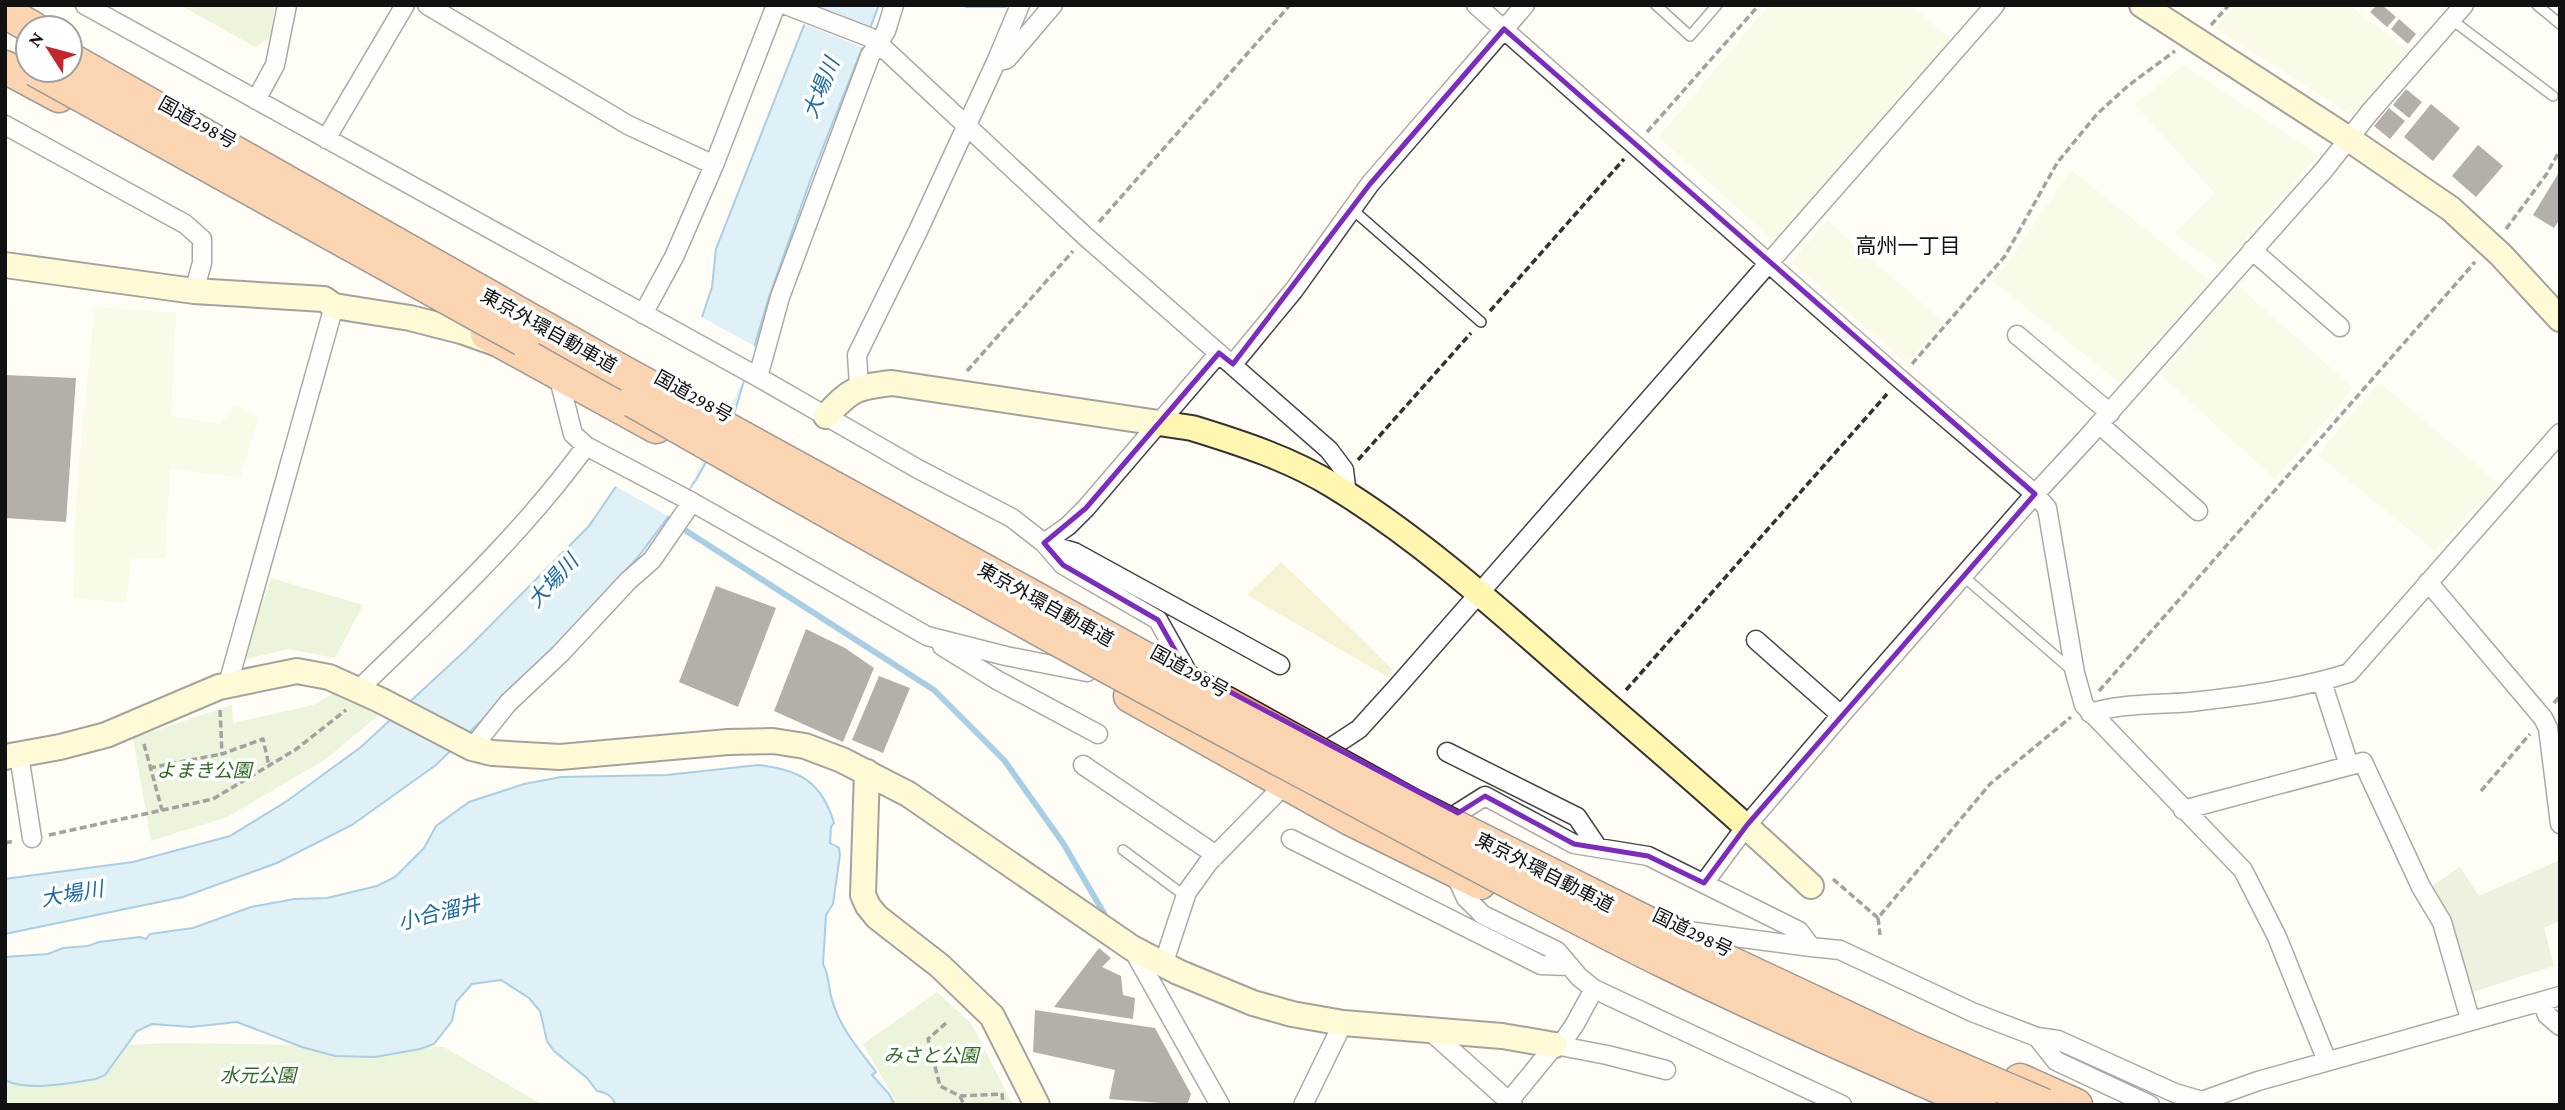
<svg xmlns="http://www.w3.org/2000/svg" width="2565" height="1110" viewBox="0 0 2565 1110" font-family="'Crimson Pro','Noto Sans JP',serif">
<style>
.farmland{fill:#f6f3d4}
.green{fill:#d5ebbd}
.cemetery{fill:#d9e3c4}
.water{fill:#b9e0f7;stroke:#3f96cf;stroke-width:2}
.pier{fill:#fffdf5}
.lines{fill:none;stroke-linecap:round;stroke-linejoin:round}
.stream{stroke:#3f96cf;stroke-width:6}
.building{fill:#5a524d}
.lane-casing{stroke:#444;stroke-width:12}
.street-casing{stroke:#444;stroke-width:21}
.secondary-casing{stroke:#333;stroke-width:28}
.highway-casing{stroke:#222;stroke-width:35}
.path{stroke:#333;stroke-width:3.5;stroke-dasharray:7 3.5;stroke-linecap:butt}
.lane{stroke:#fff;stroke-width:9}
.street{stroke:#fff;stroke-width:18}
.secondary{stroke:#fff6b0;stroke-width:24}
.highway{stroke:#f5a25d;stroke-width:32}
.highway-bridge-casing{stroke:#222;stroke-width:35;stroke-linecap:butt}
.highway-bridge{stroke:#f5a25d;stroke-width:32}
.marked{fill:none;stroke:#7b2cbf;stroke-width:5;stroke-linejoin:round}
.labels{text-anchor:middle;stroke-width:7;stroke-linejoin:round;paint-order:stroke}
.street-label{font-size:19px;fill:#111;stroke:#fff}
.park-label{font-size:19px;font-style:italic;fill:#2f6b1f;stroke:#fff}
.water-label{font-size:21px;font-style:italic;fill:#1768a6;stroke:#fff}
.neighbourhood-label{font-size:21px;fill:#111;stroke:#fff}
</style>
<rect width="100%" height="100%" fill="#fffdf5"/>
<path class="farmland" d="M 1769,5 L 1911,5 L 1952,41 L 1774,241 L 1659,137 Z
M 2236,5 L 2349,5 L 2409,51 L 2354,116 L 2215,28 Z
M 2183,65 L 2318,155 L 2221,267 L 2175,234 L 2215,193 L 2135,105 Z
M 2071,170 L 2211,281 L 2120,383 L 1993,281 L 2008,263 Z
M 1827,221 L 1944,322 L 1911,359 L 1903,360 L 1791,262 Z
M 2236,284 L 2353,388 L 2275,479 L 2161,375 Z
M 95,307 L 176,313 L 171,416 L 221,424 L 235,404 L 259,417 L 240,477 L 170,469 L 165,558 L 131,559 L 126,603 L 73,598 L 77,483 Z
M 2379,382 L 2499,484 L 2435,551 L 2318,455 Z
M 1281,562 L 1345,623 L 1393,670 L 1386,676 L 1247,595 Z"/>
<path class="green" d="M 180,5 L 275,5 L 270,38 L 255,47 Z
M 271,578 L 363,605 L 335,658 L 288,649 L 243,660 Z
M 337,692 L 380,714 L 326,759 L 227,817 L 151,841 L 133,738 L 232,705 L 233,723 L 313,705 Z
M 937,992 L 971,1023 L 1013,1105 L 898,1105 L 863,1044 Z
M 169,1043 L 444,1047 L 543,1105 L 5,1105 L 5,1051 Z"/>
<path class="cemetery" d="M 2560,860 L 2560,921 L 2544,928 L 2554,966 L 2473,992 L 2444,907 L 2432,886 L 2460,867 L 2479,896 Z"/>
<path class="water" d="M 812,5 L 879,5 L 813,173 L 769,297 L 735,411 L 696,480 L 638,557 L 540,663 L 436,765 L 352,825 L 277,863 L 183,897 L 5,934 L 5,879 L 133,862 L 230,836 L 287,801 L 361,747 L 469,647 L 589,526 L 639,453 L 680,384 L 712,287 L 716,249 Z
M 758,765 C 799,769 822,782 834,823 L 831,827 L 830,843 L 839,848 L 840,855 L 833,904 L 826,915 L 823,964 C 829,974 828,985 831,996 C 838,1026 858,1048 876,1072 L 872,1075 L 889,1094 L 895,1105 L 616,1105 C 611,1095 607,1093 597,1091 L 587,1078 L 554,1051 L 547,1041 L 540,1011 L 529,998 L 501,980 L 472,984 L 456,1002 L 452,1021 L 434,1044 L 420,1049 L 375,1057 L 335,1056 L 302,1047 L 237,1022 L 191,1027 L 152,1024 L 137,1031 L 105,1075 L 96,1079 C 71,1083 28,1092 5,1080 L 5,957 L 48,954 L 63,948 L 88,946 L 99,942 L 140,937 L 146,939 L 150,934 L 193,928 L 251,907 L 294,899 L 327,898 L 377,886 L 395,877 L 424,848 L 436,826 L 469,802 L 524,784 L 561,777 L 667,775 Z"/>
<path class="pier" d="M 808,5 L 873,28 L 864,48 L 801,23 Z
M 698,315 L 758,348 L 754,359 L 679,509 L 672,518 L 613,485 L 636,451 L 676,383 Z"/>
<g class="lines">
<path class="stream" d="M 967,5 L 1004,5
M 677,525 L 934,690 L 1004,760 L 1063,843 L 1109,922"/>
</g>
<path class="building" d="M 2377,5 L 2382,5 L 2396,17 L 2387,27 L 2370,12 Z
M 2399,19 L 2416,34 L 2408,44 L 2391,29 Z
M 2406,89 L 2422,102 L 2409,118 L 2393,105 Z
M 2431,104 L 2460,128 L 2433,161 L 2404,137 Z
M 2389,108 L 2405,121 L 2390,139 L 2374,126 Z
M 2478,145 L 2503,166 L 2476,197 L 2452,176 Z
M 2558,174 L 2560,176 L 2560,219 L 2554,228 L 2533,215 Z
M 5,375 L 76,378 L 66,522 L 5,518 Z
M 716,586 L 776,608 L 738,707 L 679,682 Z
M 806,629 L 845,648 L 874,668 L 843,742 L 774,711 Z
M 879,676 L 910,688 L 883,753 L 852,740 Z
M 1099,948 L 1111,958 L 1102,967 L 1121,976 L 1123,995 L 1135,998 L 1133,1019 L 1054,1007 Z
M 1035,1010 L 1155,1028 L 1191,1094 L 1187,1105 L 1109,1099 L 1115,1070 L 1033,1052 Z"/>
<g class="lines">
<defs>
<path id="lane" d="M 1656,5 L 1690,36 L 1717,5
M 2537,5 L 2560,24
M 2452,20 L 2553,96
M 1353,210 L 1481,322
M 1963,576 L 2074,672
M 1123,850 L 1185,896"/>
<path id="street" d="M 85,5 L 758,377 L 918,469 L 1012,518 L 1044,543 L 1063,565 L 1158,620 L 1185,668
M 427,5 L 628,125 L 714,165
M 786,5 L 869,37 L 878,43 L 1086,237 L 1329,450 L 1344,470 L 1347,495
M 1476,5 L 1900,379 L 2035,494 L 2047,508 L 2075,673 L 2084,705 L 2243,870 L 2277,937 L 2327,1061
M 996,62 L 1020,5
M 256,100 L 275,65 L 287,5
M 5,125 L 185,224 L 202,239 L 202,263 L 194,291
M 326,139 L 405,5
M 2252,250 L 2340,327
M 643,314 L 674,257 L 714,165 L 776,5
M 2017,335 L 2110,413
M 1233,364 L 1294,290 L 1370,184 L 1525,5
M 557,371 L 573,434 L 586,446 L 692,502 L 927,636 L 1006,656 L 1087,672
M 758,377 L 780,297 L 870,56 L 886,31 L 894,5
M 859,386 L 857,355 L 918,231 L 996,62 L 1007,59 L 1053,5
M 2099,424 L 2198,511
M 1044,543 L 1074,552 L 1280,665
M 1044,543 L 1068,526 L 1086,508 L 1219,353
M 2428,582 L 2543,718 L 2548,728 L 2560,824
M 1756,640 L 1841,715
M 942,646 L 997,680 L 1098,734
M 2322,682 L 2349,765
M 228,684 L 334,306
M 358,690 C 438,612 520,537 586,446
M 2090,713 C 2122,703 2158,705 2191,702 C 2244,696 2298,689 2349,673 L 2560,433
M 472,748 L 508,703 L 560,654 L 628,581 L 652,560 L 692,502
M 1447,752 L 1577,817 L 1598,848
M 19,755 L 32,838
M 1315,758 L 1359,729 L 1397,687 L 1995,5
M 1083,765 L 1216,855
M 2183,810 L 2363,762 L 2421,887 L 2442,922 L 2470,1019
M 1458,813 L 1485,796 L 1574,844 L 1648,856 L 1799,931 L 1811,947 L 1840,950 L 1972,1012 L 2037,1037 L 2058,1040 L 2175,1093 L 2202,1101 L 2258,1081 L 2560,996
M 1291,839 L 1541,965 L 1570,966
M 1454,872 L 1466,898 L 1483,915 L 1557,951 L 1579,977 L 1594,989 L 1842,1105
M 1704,883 L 1747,825 L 1841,715 L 2035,494 L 2085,440 L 2324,170 L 2370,112 L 2464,5
M 1688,931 L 1811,947
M 1132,948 L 1220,1105
M 1163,965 L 1187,892 L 1208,863 L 1291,778
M 2542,1001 L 2547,1015 L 2560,1026
M 1429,1030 L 1513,1105
M 2037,1037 L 2056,1061 L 2150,1105
M 1560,1046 L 1575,1024 L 1594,989
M 1303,1105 L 1343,1023
M 1506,1105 L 1555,1045 L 1607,1055 L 1666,1070"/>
<path id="secondary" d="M 2142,5 L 2349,139 L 2451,209 L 2501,255 L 2560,319
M 5,265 L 194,291 L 324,299 L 334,306 L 410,318 L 461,331 L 501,345
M 826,416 C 851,389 856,387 892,383 L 1192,428 C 1241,443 1290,459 1334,486 C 1424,541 1502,613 1582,683 C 1659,750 1737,816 1811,886
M 5,757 L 60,747 L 106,735 L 219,687 L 297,671 L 329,677 L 380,700 L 472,748 L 492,753 L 560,757 L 728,742 L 773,741 L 805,746 L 842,760 L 908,794 L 1132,948 L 1178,972 L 1253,1003 L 1292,1014 L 1343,1023 L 1502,1036 L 1555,1045
M 867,772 L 863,895 L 868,906 L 877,917 L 940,966 L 992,1016 L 1037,1105"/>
<path id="highway" d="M 5,12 L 33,28
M 5,67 L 59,96
M 487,334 L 656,427
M 1130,696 L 1350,819 L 1480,883
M 2020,1080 L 2076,1105"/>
</defs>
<use href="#lane" class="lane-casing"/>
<use href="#street" class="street-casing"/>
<use href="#secondary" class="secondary-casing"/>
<use href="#highway" class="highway-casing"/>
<path class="path" d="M 2211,25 L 2229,5
M 1647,132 L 1759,5
M 1099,222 L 1290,5
M 2506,229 L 2546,175 L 2560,150
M 1490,311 L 1624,159
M 1912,364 L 2005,256 L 2057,163 L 2097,114 L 2129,85 L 2175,51
M 967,371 L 1073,251
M 1358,460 L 1471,333
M 1626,690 L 1887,394
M 2099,691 L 2475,262
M 2554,703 L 2560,696
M 220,710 L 222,754 L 263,739 L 269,766
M 144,744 L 162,810
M 149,768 L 222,754
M 2481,791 L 2530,734
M 49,835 L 213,799 L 295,750 L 346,710
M 5,843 L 14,841
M 1833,879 L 1878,918 L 1990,784 L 2071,717
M 1878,918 L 1880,935
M 946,1023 L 928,1039 L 940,1086 L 960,1096 L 1001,1094
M 1002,1093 L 1003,1105
M 960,1096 L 964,1105"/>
<use href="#lane" class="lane"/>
<use href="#street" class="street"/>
<use href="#secondary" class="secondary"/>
<use href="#highway" class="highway"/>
<defs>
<path id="highway-bridge" d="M 70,59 L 605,362 L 1414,806 L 1678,938 L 1914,1049 L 2044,1105
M 35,70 L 523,340
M 633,401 C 865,534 1098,664 1335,789 C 1445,848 1555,908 1667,963 C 1770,1013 1875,1060 1980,1105"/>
</defs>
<use href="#highway-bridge" class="highway-bridge-casing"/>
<use href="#highway-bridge" class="highway-bridge"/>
</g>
<path d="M0 0H2565V1110H0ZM 1504,29 L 2035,494 L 1747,825 L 1704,883 L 1648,856 L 1574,844 L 1485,796 L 1458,813 L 1185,668 L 1158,620 L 1063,565 L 1044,543 L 1086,508 L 1219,353 L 1233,364 L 1370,184 Z" fill="#fffdf5" fill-opacity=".55" fill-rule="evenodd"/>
<path class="marked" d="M 1504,29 L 2035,494 L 1747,825 L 1704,883 L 1648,856 L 1574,844 L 1485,796 L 1458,813 L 1185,668 L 1158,620 L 1063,565 L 1044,543 L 1086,508 L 1219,353 L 1233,364 L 1370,184 Z"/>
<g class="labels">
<g class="street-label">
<text transform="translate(198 122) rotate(29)" y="7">国道298号</text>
<text transform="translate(549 330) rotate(29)" y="7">東京外環自動車道</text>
<text transform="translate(694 396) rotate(29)" y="7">国道298号</text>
<text transform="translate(1046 604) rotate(29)" y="7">東京外環自動車道</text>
<text transform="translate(1190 671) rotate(29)" y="7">国道298号</text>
<text transform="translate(1545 872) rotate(27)" y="7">東京外環自動車道</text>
<text transform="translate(1693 932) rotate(26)" y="7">国道298号</text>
</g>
<g class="park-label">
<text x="204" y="777">よまき公園</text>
<text x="931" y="1062">みさと公園</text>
<text x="258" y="1082">水元公園</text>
</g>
<g class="water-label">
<text transform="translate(821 88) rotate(-68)" y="7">大場川</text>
<text transform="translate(553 581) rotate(-48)" y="7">大場川</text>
<text transform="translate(72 894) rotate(-10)" y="7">大場川</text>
<text transform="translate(439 913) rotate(-14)" y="7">小合溜井</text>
</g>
<g class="neighbourhood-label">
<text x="1908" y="253">高州一丁目</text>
</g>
</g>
<rect width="2565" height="1110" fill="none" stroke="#111111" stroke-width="14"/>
<g transform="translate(49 49) rotate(306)"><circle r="33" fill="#ffffff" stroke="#a0a0a0" stroke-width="2"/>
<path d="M0-5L12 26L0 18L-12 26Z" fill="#c4262e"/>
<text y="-10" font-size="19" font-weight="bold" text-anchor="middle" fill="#111111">N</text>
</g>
</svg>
